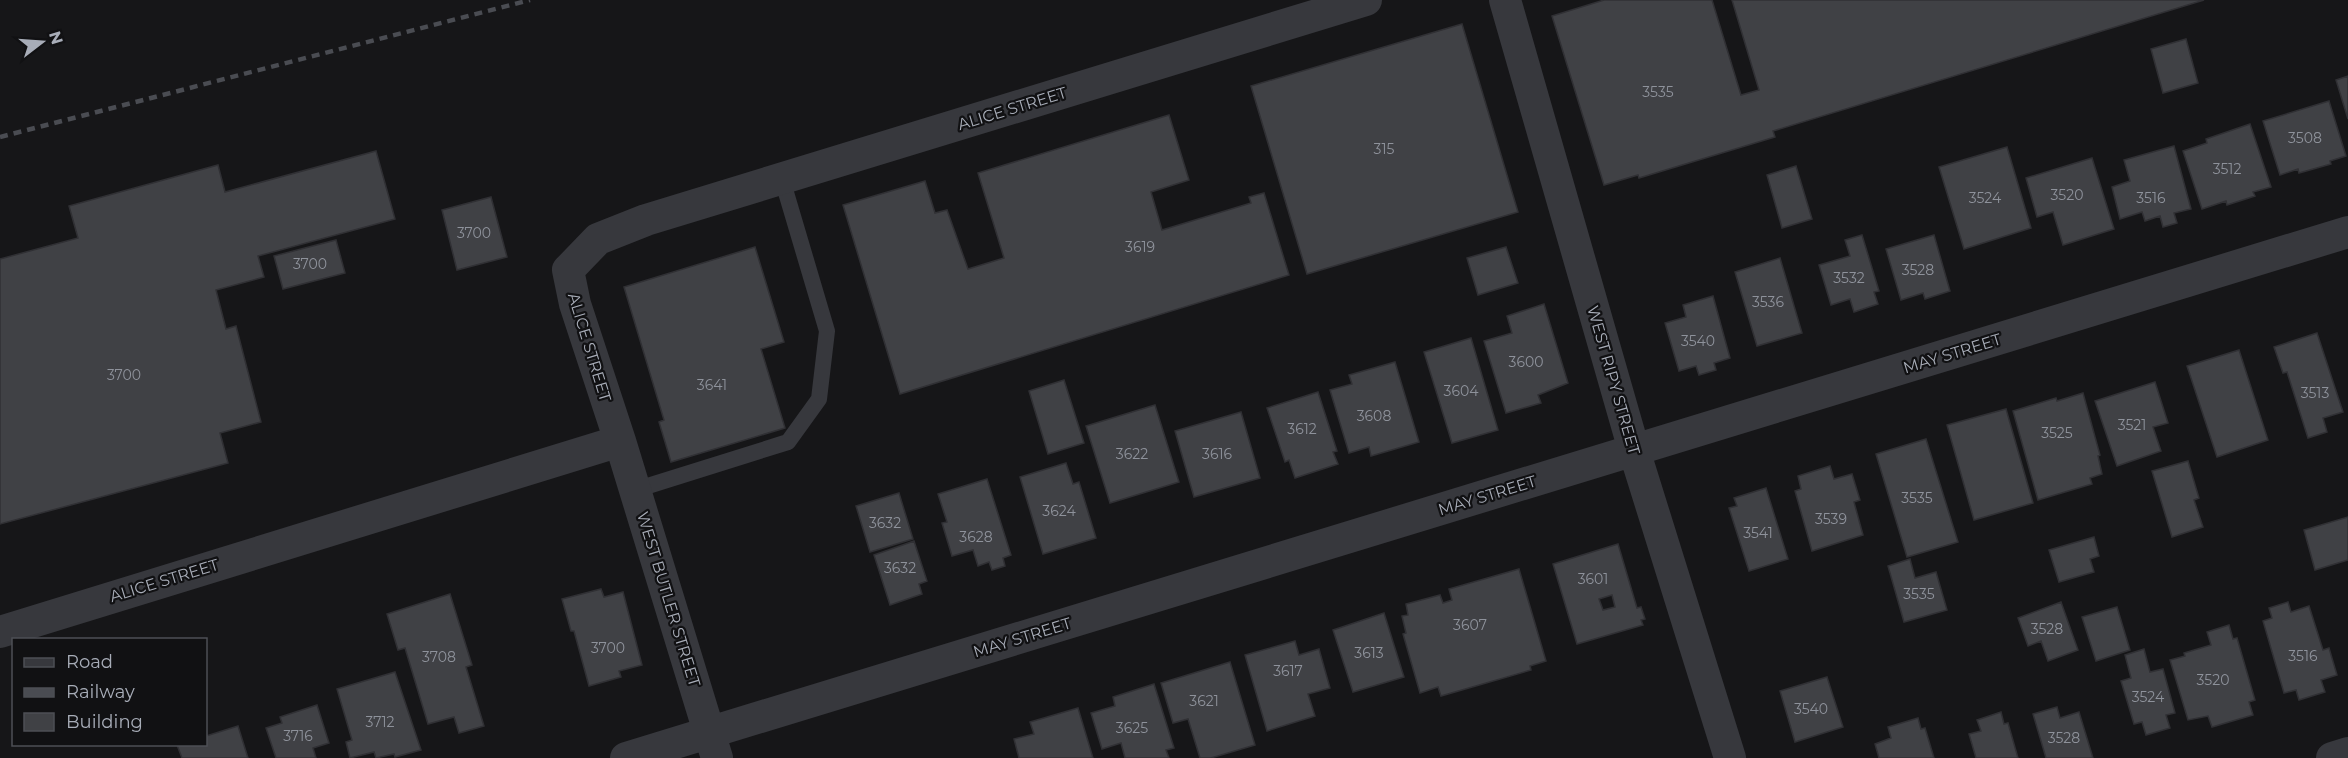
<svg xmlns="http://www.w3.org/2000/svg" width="2348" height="758" viewBox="0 0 2348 758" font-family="Montserrat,sans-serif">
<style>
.building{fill:#404145;stroke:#303034;stroke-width:1.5;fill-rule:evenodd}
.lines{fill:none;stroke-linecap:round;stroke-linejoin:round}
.service{stroke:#37383d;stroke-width:16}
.minor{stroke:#37383d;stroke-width:32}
.rail{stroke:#4a4c52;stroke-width:4.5;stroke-dasharray:8 6;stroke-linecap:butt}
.labels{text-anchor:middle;stroke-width:4.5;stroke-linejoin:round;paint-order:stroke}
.number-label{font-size:14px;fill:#8e929b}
.street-label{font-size:16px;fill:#a8adb8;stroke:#111113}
</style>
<rect width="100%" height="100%" fill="#161618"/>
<path class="building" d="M 1604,0 L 1712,0 L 1741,95 L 1759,90 L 1732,0 L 2204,0 L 1773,131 L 1775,137 L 1639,178 L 1638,175 L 1604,185 L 1552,16 Z
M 1462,24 L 1518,212 L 1307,274 L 1251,86 Z
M 2186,39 L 2198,83 L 2163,93 L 2151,49 Z
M 2348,76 L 2348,119 L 2336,80 Z
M 2329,101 L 2346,156 L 2330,161 L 2331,164 L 2299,173 L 2298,169 L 2280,175 L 2263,121 Z
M 1169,115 L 1189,180 L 1151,192 L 1162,230 L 1251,203 L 1249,197 L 1264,193 L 1289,275 L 900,394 L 843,205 L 925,181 L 935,213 L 947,210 L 968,269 L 1004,258 L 978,173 Z
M 2250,124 L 2271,187 L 2253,192 L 2255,196 L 2227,205 L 2226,201 L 2202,209 L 2183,151 L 2207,143 L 2206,139 Z
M 2174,146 L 2191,209 L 2174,213 L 2177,223 L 2163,227 L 2160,216 L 2145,221 L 2142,212 L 2120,219 L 2112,187 L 2130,181 L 2124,160 Z
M 2007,147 L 2031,228 L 1964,249 L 1939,167 Z
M 376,151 L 395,219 L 258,256 L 264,277 L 216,290 L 226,329 L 236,326 L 261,422 L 220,433 L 228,463 L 0,524 L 0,259 L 78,238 L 69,206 L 218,165 L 225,192 Z
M 2092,158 L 2114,229 L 2063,245 L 2053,212 L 2037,217 L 2026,178 Z
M 1796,166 L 1812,219 L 1782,228 L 1767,175 Z
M 491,197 L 507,257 L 457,270 L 442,210 Z
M 1862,235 L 1879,291 L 1874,292 L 1878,304 L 1854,312 L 1850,299 L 1831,305 L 1819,265 L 1850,256 L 1845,240 Z
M 1934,235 L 1950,291 L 1925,299 L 1923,293 L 1901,300 L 1886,249 Z
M 336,240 L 345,273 L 283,289 L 274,256 Z
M 755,247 L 784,342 L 761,349 L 785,428 L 671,462 L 659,422 L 664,420 L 624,287 Z
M 1506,247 L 1518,283 L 1478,295 L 1467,258 Z
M 1780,258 L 1802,333 L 1757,346 L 1735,272 Z
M 1713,296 L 1730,358 L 1714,363 L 1716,370 L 1699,375 L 1696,366 L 1679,371 L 1665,323 L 1686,317 L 1683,305 Z
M 1544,304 L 1568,383 L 1538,395 L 1541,403 L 1506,413 L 1484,341 L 1512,333 L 1507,316 Z
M 2317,333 L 2343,412 L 2323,418 L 2327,432 L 2308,438 L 2287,372 L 2283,373 L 2274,347 Z
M 1471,338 L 1498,430 L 1452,443 L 1424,352 Z
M 2239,350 L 2268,440 L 2217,457 L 2187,366 Z
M 1395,362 L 1419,442 L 1371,456 L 1369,447 L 1349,453 L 1330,390 L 1352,384 L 1349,375 Z
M 1064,380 L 1084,443 L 1048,454 L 1029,391 Z
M 2155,382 L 2168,423 L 2153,427 L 2161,451 L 2117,466 L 2095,401 Z
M 1318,392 L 1337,451 L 1333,452 L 1338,464 L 1295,478 L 1289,460 L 1285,462 L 1267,408 Z
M 2083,393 L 2100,455 L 2098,456 L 2102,474 L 2090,478 L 2092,484 L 2038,500 L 2013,411 L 2056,398 L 2057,401 Z
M 1155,405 L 1179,482 L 1110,503 L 1086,426 Z
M 2006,409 L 2033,503 L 1974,520 L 1947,425 Z
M 1241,412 L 1260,478 L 1194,497 L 1175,431 Z
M 1926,439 L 1958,542 L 1907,557 L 1876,454 Z
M 2188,461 L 2199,498 L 2194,500 L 2203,527 L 2172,537 L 2152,471 Z
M 1066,463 L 1073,484 L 1079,482 L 1096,538 L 1043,554 L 1020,477 Z
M 1830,466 L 1834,479 L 1852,474 L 1860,500 L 1854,502 L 1863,535 L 1812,551 L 1795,491 L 1801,489 L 1798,476 Z
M 987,479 L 1011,555 L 1003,558 L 1005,566 L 992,570 L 989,562 L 978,566 L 973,550 L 952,556 L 942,523 L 947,522 L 938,494 Z
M 1766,488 L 1788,559 L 1749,571 L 1729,508 L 1737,506 L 1734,498 Z
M 899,493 L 913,539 L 870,552 L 856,506 Z
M 2348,517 L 2348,560 L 2315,570 L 2304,530 Z
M 2094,537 L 2099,556 L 2090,559 L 2094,572 L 2059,582 L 2049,550 Z
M 914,541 L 927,581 L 919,584 L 922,594 L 890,605 L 874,555 Z
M 1618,544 L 1637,608 L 1641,607 L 1645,619 L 1641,620 L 1643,625 L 1577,644 L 1553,564 ZM 1612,595 L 1615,607 L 1603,610 L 1599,599 Z
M 1910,559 L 1915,578 L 1936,572 L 1947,610 L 1904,622 L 1888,566 Z
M 1519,569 L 1546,661 L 1530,666 L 1531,670 L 1441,696 L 1438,687 L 1420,693 L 1403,634 L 1406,633 L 1402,616 L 1408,615 L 1406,604 L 1440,595 L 1443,603 L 1452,600 L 1449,589 Z
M 601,589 L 604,597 L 623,592 L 642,665 L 619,671 L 621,677 L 589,686 L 574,631 L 571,631 L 562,599 Z
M 450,594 L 472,665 L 466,667 L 484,726 L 459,733 L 454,717 L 428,724 L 405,648 L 398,650 L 387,614 Z
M 2061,602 L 2078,650 L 2048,661 L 2041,641 L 2028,646 L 2018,618 Z
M 2288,602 L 2291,612 L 2309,606 L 2323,650 L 2329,648 L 2337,675 L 2321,680 L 2325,692 L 2299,700 L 2296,690 L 2284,693 L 2263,621 L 2272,618 L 2269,608 Z
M 2117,607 L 2130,650 L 2096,661 L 2082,617 Z
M 1384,613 L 1404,677 L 1353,692 L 1333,630 Z
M 2229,625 L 2233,639 L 2237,638 L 2255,700 L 2249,702 L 2253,715 L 2212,727 L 2208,716 L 2188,720 L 2170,660 L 2185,656 L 2184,653 L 2211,645 L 2207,632 Z
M 1295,641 L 1299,655 L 1319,649 L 1330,688 L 1308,694 L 1315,716 L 1267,731 L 1245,655 Z
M 2144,649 L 2150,672 L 2163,669 L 2175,713 L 2166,715 L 2170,728 L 2146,735 L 2142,722 L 2134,724 L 2121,681 L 2131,678 L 2125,655 Z
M 1230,662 L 1255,745 L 1211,758 L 1200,758 L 1188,719 L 1173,723 L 1161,683 Z
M 395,672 L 421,750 L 395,757 L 394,754 L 376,758 L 374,752 L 350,758 L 346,742 L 352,740 L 337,689 Z
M 1827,677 L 1843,727 L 1795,742 L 1780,691 Z
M 1154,684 L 1174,748 L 1166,750 L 1169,758 L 1125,758 L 1121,743 L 1102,749 L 1091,713 L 1115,706 L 1113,697 Z
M 317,705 L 329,743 L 313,748 L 316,758 L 276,758 L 266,728 L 282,723 L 280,717 Z
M 2057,707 L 2060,718 L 2079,712 L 2093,758 L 2046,758 L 2033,714 Z
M 1078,708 L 1093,758 L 1019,758 L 1014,739 L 1034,734 L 1030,722 Z
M 2001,712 L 2004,724 L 2008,723 L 2018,758 L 1976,758 L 1969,734 L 1981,731 L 1977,720 Z
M 1918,718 L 1921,729 L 1925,728 L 1934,758 L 1879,758 L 1875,744 L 1891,738 L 1888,727 Z
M 238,726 L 248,758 L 182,758 L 177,745 L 206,744 L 206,736 Z"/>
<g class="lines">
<path class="service" d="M 635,490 L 788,442 L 819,399 L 827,331 L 782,179"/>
<path class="minor" d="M 1505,0 L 1634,450 L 1730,758
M 0,632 L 620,441
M 626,758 L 2348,232
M 717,758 L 620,441 L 575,304 L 568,270 L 598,239 L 646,220 L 1366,0
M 2332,758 L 2348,753"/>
<path class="rail" d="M 0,137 L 530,0"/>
</g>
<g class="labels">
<g class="number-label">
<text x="1658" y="97">3535</text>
<text x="2305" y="143">3508</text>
<text x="1384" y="154">315</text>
<text x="2227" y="174">3512</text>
<text x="2067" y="200">3520</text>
<text x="1985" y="203">3524</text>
<text x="2151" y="203">3516</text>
<text x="474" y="238">3700</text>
<text x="1140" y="252">3619</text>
<text x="310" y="269">3700</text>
<text x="1918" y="275">3528</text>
<text x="1849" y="283">3532</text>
<text x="1768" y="307">3536</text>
<text x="1698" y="346">3540</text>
<text x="1526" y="367">3600</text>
<text x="124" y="380">3700</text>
<text x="712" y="390">3641</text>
<text x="1461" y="396">3604</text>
<text x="2315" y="398">3513</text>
<text x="1374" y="421">3608</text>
<text x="2132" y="430">3521</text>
<text x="1302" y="434">3612</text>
<text x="2057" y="438">3525</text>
<text x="1132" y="459">3622</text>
<text x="1217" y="459">3616</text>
<text x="1917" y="503">3535</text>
<text x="1059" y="516">3624</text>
<text x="1831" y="524">3539</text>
<text x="885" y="528">3632</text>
<text x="1758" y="538">3541</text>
<text x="976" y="542">3628</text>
<text x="900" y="573">3632</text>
<text x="1593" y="584">3601</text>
<text x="1919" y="599">3535</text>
<text x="1470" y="630">3607</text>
<text x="2047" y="634">3528</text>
<text x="608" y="653">3700</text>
<text x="1369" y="658">3613</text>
<text x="2303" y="661">3516</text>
<text x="439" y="662">3708</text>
<text x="1288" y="676">3617</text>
<text x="2213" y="685">3520</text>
<text x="2148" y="702">3524</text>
<text x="1204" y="706">3621</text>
<text x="1811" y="714">3540</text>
<text x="380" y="727">3712</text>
<text x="1132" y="733">3625</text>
<text x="298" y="741">3716</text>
<text x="2064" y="743">3528</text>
</g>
<g class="street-label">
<text transform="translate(1012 108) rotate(-17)" y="6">ALICE STREET</text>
<text transform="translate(590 347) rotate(73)" y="6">ALICE STREET</text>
<text transform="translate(1952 353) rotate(-17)" y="6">MAY STREET</text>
<text transform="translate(1614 380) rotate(74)" y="6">WEST RIPY STREET</text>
<text transform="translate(1487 495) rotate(-17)" y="6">MAY STREET</text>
<text transform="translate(164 580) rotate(-17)" y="6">ALICE STREET</text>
<text transform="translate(669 599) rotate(73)" y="6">WEST BUTLER STREET</text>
<text transform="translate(1022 637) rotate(-17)" y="6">MAY STREET</text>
</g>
</g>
<rect x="12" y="638" width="195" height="108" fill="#111113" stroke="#4d4f55" stroke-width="1.5"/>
<rect x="24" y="658" width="30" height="9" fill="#37383d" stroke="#4d4f55" stroke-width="1.5"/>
<text x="66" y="668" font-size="18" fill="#a8adb8">Road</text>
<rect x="24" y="688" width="30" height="9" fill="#4a4c52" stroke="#4d4f55" stroke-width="1.5"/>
<text x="66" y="698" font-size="18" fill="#a8adb8">Railway</text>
<rect x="24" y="713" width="30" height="18" fill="#404145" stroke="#4d4f55" stroke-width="1.5"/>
<text x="66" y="728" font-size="18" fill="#a8adb8">Building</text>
<g transform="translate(42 42) rotate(73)" stroke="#111113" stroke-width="4.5" paint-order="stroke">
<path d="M0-4.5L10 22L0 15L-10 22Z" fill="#a8adb8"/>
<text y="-9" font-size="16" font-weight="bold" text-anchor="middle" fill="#a8adb8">N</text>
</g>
</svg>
